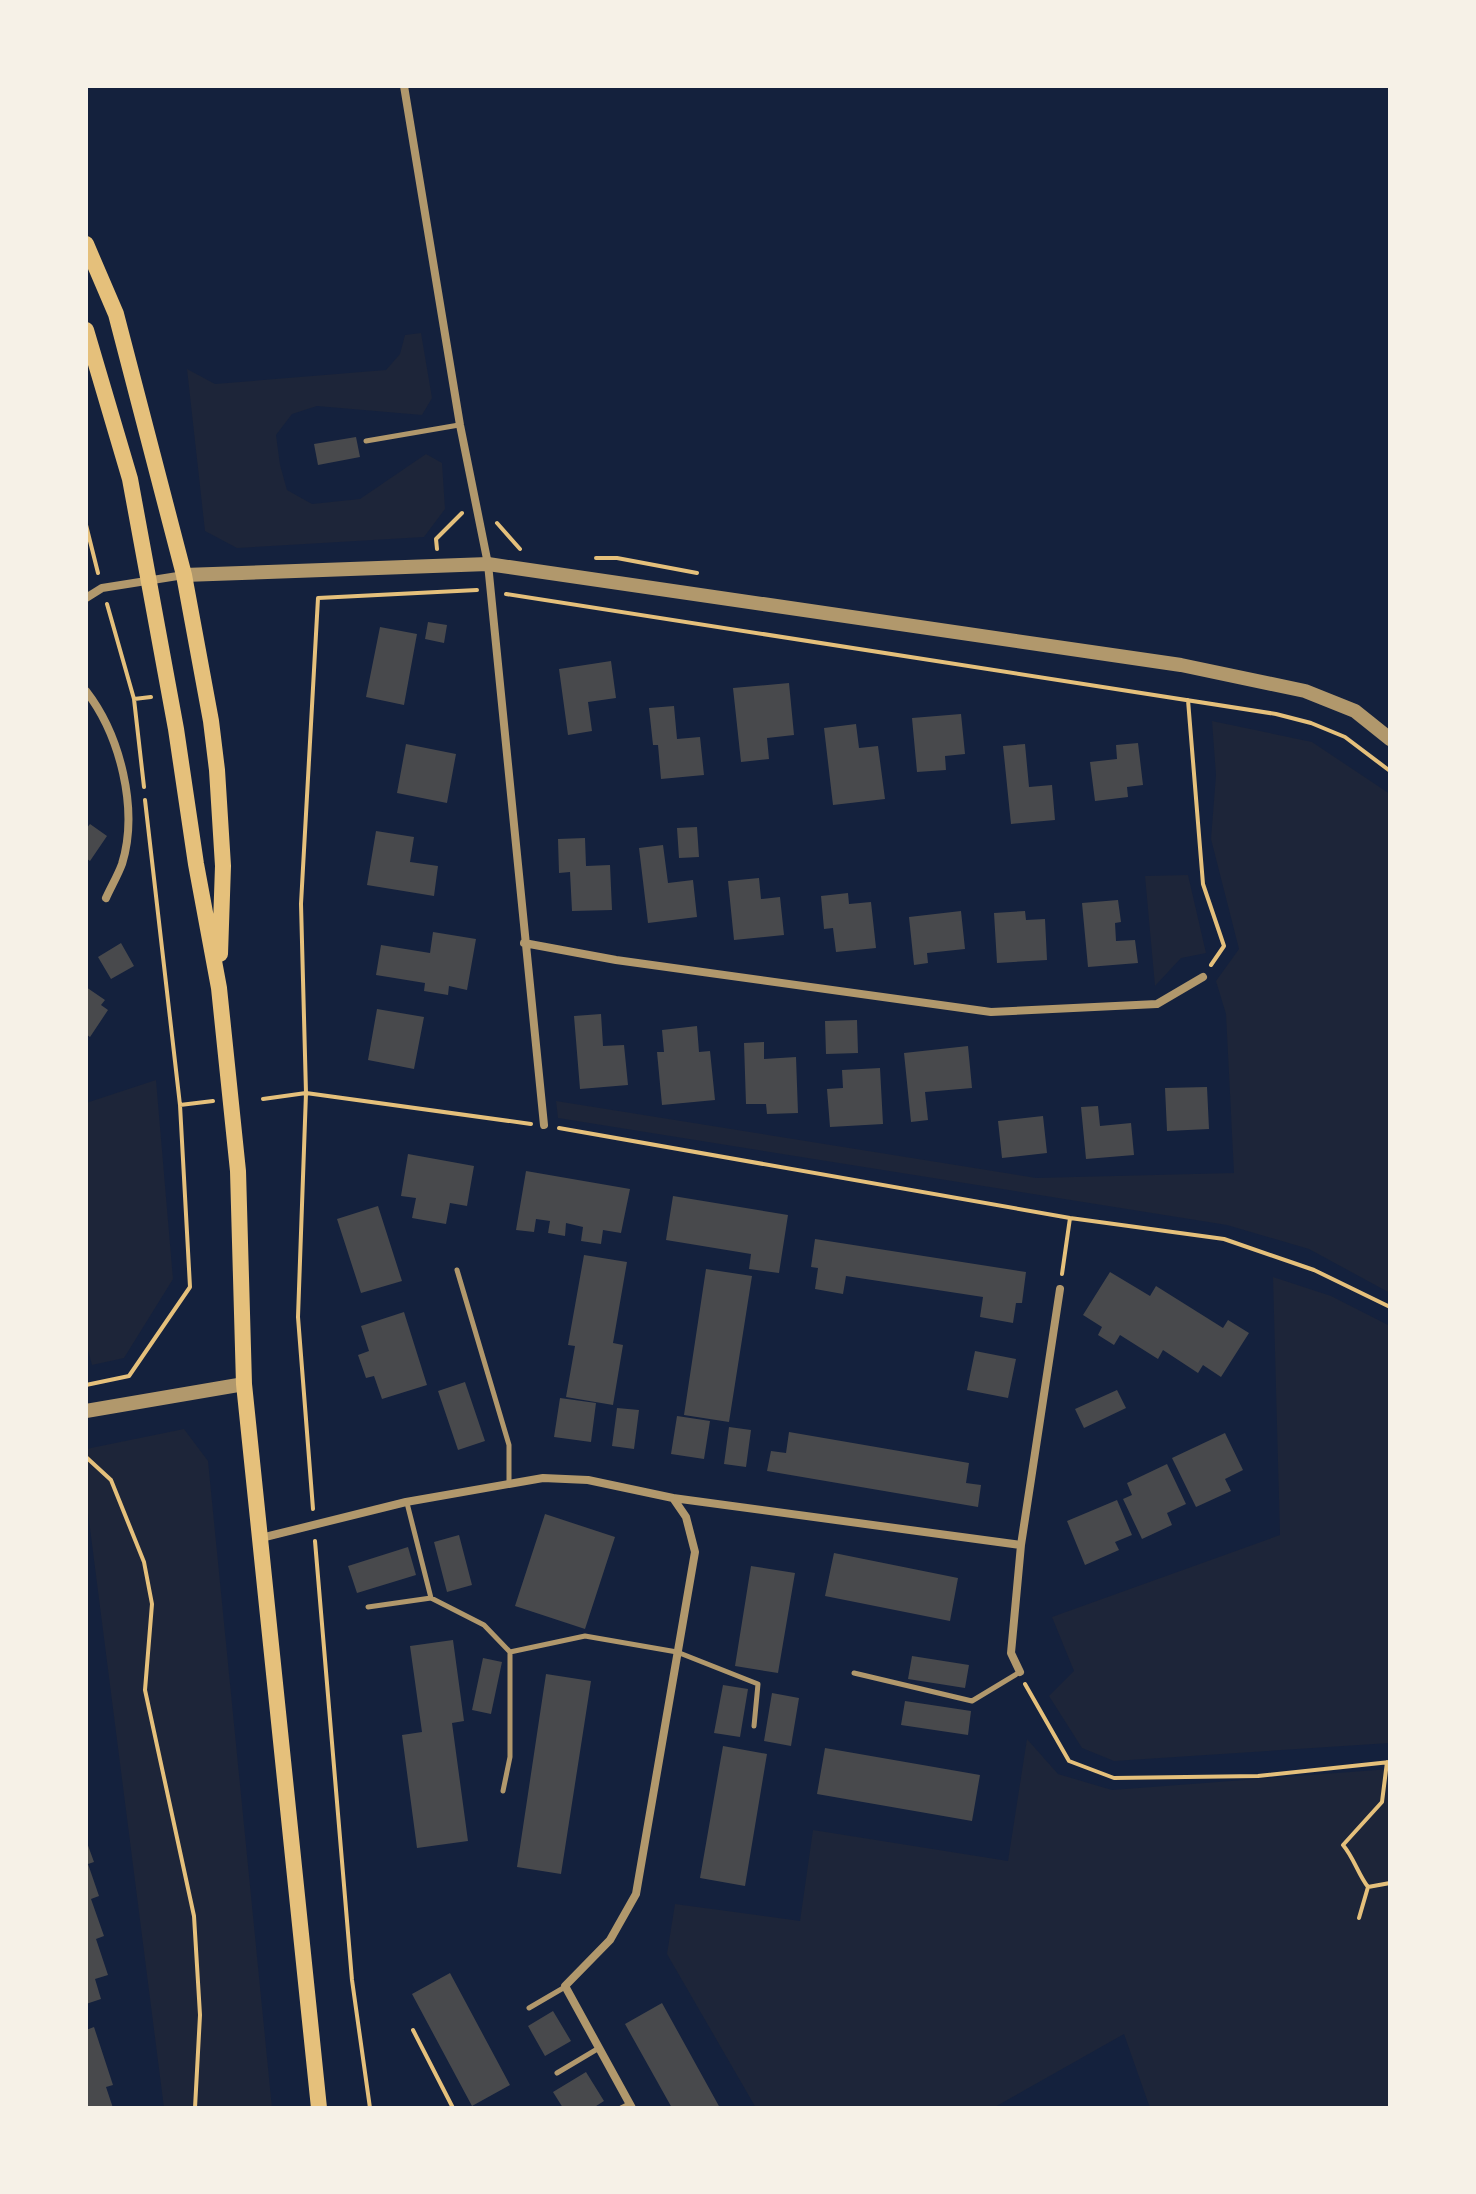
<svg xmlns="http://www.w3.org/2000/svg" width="1476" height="2194" viewBox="0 0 1476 2194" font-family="'Noto Sans',sans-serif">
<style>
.green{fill:#1d2539}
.building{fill:#48494c}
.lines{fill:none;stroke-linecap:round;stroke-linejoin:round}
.path{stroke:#e5c07b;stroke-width:4}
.service{stroke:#b1986c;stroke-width:5}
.minor{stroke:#b1986c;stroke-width:8}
.tertiary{stroke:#b1986c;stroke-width:14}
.primary{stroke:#e5c07b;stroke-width:16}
</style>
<rect width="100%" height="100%" fill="#14213d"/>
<path class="green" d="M 421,333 L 432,398 L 422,415 L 317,406 L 292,414 L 276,435 L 280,465 L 287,490 L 312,504 L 360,499 L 426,454 L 442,463 L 445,509 L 424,537 L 237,548 L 205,531 L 187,369 L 215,384 L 386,370 L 400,354 L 405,335 Z
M 1212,721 L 1312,742 L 1390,794 L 1390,1293 L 1309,1249 L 1227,1225 L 558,1118 L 556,1101 L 1036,1178 L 1234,1173 L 1226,1014 L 1216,981 L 1239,949 L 1211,839 L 1216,775 Z
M 1188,875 L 1206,953 L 1181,958 L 1155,986 L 1145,876 Z
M 156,1080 L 173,1279 L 124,1358 L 92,1365 L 86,1343 L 86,1103 Z
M 1273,1277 L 1331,1296 L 1390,1326 L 1390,1743 L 1114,1761 L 1082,1748 L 1049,1696 L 1074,1671 L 1052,1617 L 1280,1535 Z
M 184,1429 L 208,1461 L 272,2108 L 164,2108 L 86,1497 L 86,1449 Z
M 1027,1739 L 1058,1774 L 1112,1790 L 1390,1769 L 1390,2108 L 1150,2108 L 1124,2034 L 993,2108 L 756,2108 L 667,1954 L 675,1904 L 800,1921 L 813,1830 L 1008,1861 Z"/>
<path class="building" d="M 356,437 L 360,457 L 318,465 L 314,444 Z
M 428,622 L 447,625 L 444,643 L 425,639 Z
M 380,627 L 417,634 L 404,705 L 366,697 Z
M 611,661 L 616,698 L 588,702 L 592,731 L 568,735 L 559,669 Z
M 789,683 L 794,735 L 767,738 L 769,759 L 741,762 L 733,688 Z
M 674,706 L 677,739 L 700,737 L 704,775 L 661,779 L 658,745 L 653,745 L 649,708 Z
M 961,714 L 965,754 L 945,756 L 946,770 L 917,772 L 912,718 Z
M 856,724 L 859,748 L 878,746 L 885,799 L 833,805 L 824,728 Z
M 1138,743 L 1143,785 L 1127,787 L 1128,797 L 1095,801 L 1090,762 L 1117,759 L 1116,745 Z
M 406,744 L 456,754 L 447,803 L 397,793 Z
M 1025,744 L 1029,787 L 1052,785 L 1055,820 L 1011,824 L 1003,746 Z
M 90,824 L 107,836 L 90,861 L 86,858 L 86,829 Z
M 697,827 L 699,857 L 679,858 L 677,828 Z
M 376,831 L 414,837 L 410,862 L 438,866 L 434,896 L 367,885 Z
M 585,838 L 586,866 L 610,865 L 612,910 L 572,911 L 570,872 L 559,873 L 558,839 Z
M 663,845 L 668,883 L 693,880 L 697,917 L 648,923 L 639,848 Z
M 759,878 L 761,899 L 780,897 L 784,935 L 734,940 L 728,881 Z
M 848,893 L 849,904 L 871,902 L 876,948 L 836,952 L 833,928 L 824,929 L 821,896 Z
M 1118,900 L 1121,922 L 1115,923 L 1116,941 L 1135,940 L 1138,963 L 1088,967 L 1082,903 Z
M 961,911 L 965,949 L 927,953 L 928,963 L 914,965 L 909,917 Z
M 1025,911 L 1026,920 L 1045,919 L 1047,960 L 997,963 L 994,913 Z
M 433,932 L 476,939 L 467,990 L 449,986 L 448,995 L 424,991 L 425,983 L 376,975 L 381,945 L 430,953 Z
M 121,943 L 134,966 L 111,979 L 98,957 Z
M 86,987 L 105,1000 L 101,1005 L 108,1010 L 90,1037 L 86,1034 Z
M 377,1009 L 424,1017 L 414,1069 L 368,1060 Z
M 601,1014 L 603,1046 L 624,1045 L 628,1085 L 580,1089 L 574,1016 Z
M 857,1020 L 858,1053 L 826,1054 L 825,1021 Z
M 697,1026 L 699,1052 L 710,1051 L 715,1100 L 662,1105 L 657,1052 L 664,1052 L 662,1030 Z
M 764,1042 L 764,1059 L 796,1057 L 798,1113 L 767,1114 L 766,1104 L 746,1104 L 744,1043 Z
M 968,1046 L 972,1088 L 925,1092 L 928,1120 L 911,1122 L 904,1053 Z
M 880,1068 L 883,1124 L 830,1127 L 827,1089 L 843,1088 L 842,1070 Z
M 1207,1087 L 1209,1129 L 1167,1131 L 1165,1088 Z
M 1098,1106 L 1100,1126 L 1131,1123 L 1134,1155 L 1086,1159 L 1081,1107 Z
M 1043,1116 L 1047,1153 L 1002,1158 L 998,1121 Z
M 408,1154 L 474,1166 L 467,1206 L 450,1203 L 446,1224 L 412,1218 L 416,1198 L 401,1196 Z
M 526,1171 L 630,1189 L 621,1233 L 603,1230 L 601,1244 L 581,1241 L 583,1227 L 566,1223 L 565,1236 L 548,1233 L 550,1221 L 536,1219 L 534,1232 L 516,1230 Z
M 673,1196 L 788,1215 L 779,1273 L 749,1269 L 751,1254 L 666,1240 Z
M 378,1206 L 402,1281 L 361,1293 L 337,1219 Z
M 815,1239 L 1026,1272 L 1022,1303 L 1016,1303 L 1013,1323 L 980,1317 L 983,1297 L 846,1276 L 843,1294 L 815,1289 L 818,1268 L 811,1267 Z
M 584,1255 L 627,1262 L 613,1343 L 623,1345 L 613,1405 L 566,1397 L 575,1346 L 568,1345 Z
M 706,1269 L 752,1276 L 729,1422 L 684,1415 Z
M 1110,1272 L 1150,1296 L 1156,1286 L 1223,1328 L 1228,1320 L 1249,1333 L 1221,1377 L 1203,1365 L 1198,1373 L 1163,1350 L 1158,1359 L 1120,1335 L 1114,1345 L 1098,1335 L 1102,1327 L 1083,1315 Z
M 404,1312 L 427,1385 L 382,1399 L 374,1376 L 366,1378 L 358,1355 L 369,1351 L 361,1326 Z
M 975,1351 L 1016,1359 L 1008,1398 L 967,1390 Z
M 465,1382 L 485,1441 L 458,1450 L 438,1391 Z
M 1117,1390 L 1126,1408 L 1084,1428 L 1075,1409 Z
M 560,1398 L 596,1403 L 591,1442 L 554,1437 Z
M 617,1408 L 639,1410 L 634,1449 L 612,1446 Z
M 677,1416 L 710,1421 L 704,1459 L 671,1454 Z
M 729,1427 L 751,1430 L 746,1467 L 724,1464 Z
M 789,1432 L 969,1463 L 966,1483 L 981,1485 L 978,1507 L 767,1471 L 771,1451 L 786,1453 Z
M 1225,1433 L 1243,1470 L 1225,1479 L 1231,1491 L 1196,1507 L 1172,1458 Z
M 1167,1464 L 1186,1504 L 1167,1513 L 1172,1525 L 1142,1539 L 1123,1499 L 1132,1495 L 1127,1483 Z
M 1117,1500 L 1132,1535 L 1115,1542 L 1119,1550 L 1085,1565 L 1067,1521 Z
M 545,1514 L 615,1537 L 585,1629 L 515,1606 Z
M 459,1535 L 472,1585 L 447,1592 L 434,1542 Z
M 408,1547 L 416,1575 L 357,1593 L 348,1566 Z
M 834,1553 L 958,1578 L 950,1621 L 825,1596 Z
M 751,1566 L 795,1573 L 778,1673 L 735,1666 Z
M 453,1640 L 464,1721 L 452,1723 L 468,1841 L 417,1848 L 402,1735 L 422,1732 L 410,1646 Z
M 912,1656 L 969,1665 L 965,1688 L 908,1679 Z
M 483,1658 L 502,1662 L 491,1714 L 472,1710 Z
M 546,1674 L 591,1681 L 561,1874 L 517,1867 Z
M 723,1685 L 748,1689 L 740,1737 L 714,1733 Z
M 772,1693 L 799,1698 L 791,1746 L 764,1741 Z
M 905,1701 L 971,1711 L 968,1735 L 901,1725 Z
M 723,1746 L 767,1754 L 745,1886 L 700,1878 Z
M 825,1748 L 980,1775 L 972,1821 L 817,1794 Z
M 86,1840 L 94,1862 L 88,1864 L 99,1896 L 91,1899 L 104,1936 L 96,1939 L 108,1975 L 95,1979 L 101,1999 L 86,2004 Z
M 450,1973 L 510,2085 L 472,2106 L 412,1994 Z
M 662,2003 L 720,2108 L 672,2108 L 625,2024 Z
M 553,2011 L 571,2041 L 545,2056 L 528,2026 Z
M 94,2027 L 113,2085 L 106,2087 L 113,2108 L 86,2108 L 86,2030 Z
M 586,2072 L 604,2101 L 593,2108 L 563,2108 L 553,2092 Z"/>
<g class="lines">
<path class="path" d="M 497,523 L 520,549
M 86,525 L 98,573
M 437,549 L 436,539 L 462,513
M 596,558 L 617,558 L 697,573
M 506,594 L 1276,714 L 1311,723 L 1345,737 L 1390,771
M 107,604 L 134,699 L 144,787
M 134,699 L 151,697
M 1188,700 L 1203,884 L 1224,946 L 1211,965
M 263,1099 L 306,1093 L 531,1124
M 180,1105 L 213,1101
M 559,1128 L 1070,1218 L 1224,1239 L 1314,1270 L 1390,1307
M 1062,1274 L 1070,1218
M 86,1385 L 129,1376 L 190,1287 L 180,1105 L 145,800
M 86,1457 L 111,1480 L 144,1562 L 152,1604 L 145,1690 L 194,1916 L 200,2015 L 195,2108
M 313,1509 L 298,1317 L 306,1093 L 301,904 L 318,598 L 477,590
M 315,1541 L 352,1980 L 370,2108
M 1025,1684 L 1069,1761 L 1114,1778 L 1258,1776 L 1390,1762
M 1368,1887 C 1358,1874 1354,1858 1343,1845 L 1382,1802 L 1387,1762
M 1359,1918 L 1368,1887 L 1390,1883
M 413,2030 L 453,2108"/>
<path class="service" d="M 366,441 L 459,425
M 457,1270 L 509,1445 L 509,1483
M 407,1503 L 431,1598 L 484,1625 L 510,1652 L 510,1757 L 503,1791
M 368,1607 L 431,1598
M 510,1652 L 585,1636 L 677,1652 L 758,1684 L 754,1726
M 854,1673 L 972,1701 L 1020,1672
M 529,2008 L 565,1987
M 557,2073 L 599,2048
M 621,2108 L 629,2104"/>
<path class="minor" d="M 404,86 L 460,425 L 488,564 L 544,1125
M 86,598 L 102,588 L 184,575
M 86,691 C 120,735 139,809 122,864 C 118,875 111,887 106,898
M 524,943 L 616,960 L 991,1012 L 1157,1004 L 1203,977
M 673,1498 L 1021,1545 L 1060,1289
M 261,1538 L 406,1502 L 543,1478 L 588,1480 L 673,1498 L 686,1517 L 695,1552 L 636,1894 L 610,1940 L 565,1986 L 632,2108
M 1020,1672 L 1011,1653 L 1021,1545"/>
<path class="tertiary" d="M 184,575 L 488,564 L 1181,665 L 1305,691 L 1355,711 L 1390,739
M 86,1411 L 244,1384"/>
<path class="primary" d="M 86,244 L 116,314 L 184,575 L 211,721 L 217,770 L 223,866 L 220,954
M 86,330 L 130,479 L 176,729 L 196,864 L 219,988 L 238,1171 L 244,1384 L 319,2108"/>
</g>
<rect width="1476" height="2194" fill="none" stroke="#f6f1e7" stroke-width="176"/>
</svg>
